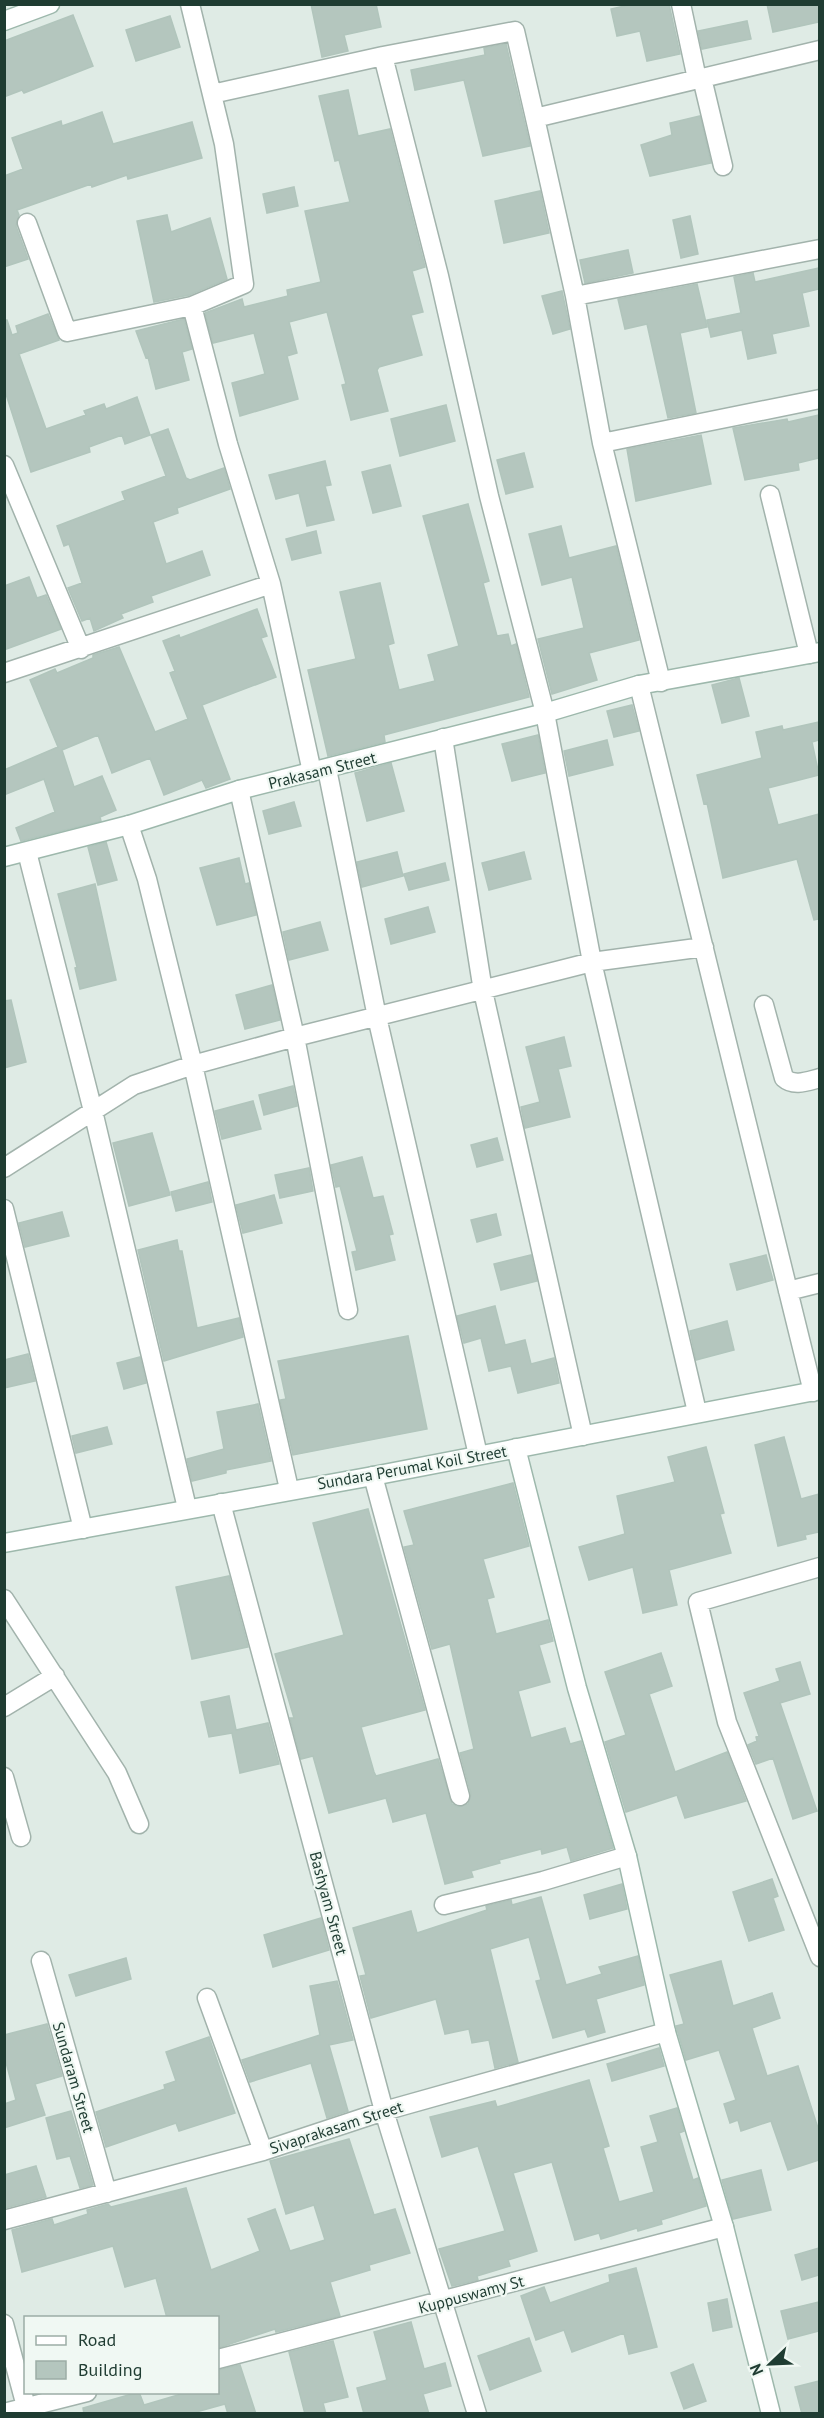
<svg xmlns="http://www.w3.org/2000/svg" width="824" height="2418" viewBox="0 0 824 2418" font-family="'PT Sans',sans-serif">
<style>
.building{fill:#b4c6be;stroke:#b1c5bc;stroke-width:1.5}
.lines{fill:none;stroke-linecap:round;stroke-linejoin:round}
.street-casing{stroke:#a2b3ac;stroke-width:21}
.secondary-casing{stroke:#9db8ac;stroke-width:21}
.street{stroke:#fff;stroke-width:18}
.secondary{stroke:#fff;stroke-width:18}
.labels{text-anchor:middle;stroke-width:4.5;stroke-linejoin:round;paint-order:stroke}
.street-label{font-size:16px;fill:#1f3c32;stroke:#f0f8f3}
</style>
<rect width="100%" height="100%" fill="#dfebe5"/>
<path class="building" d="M 311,4 L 376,4 L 381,27 L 344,35 L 348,51 L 322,57 Z
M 633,4 L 669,4 L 680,54 L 647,61 L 640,31 L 617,36 L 611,9 Z
M 767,4 L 819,4 L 819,22 L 773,32 Z
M 73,15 L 93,66 L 24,93 L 22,90 L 4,97 L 4,41 Z
M 170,16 L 180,47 L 136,61 L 126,30 Z
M 747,21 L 751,39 L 702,49 L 698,31 Z
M 506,44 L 530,146 L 483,156 L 464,80 L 415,90 L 411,70 L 485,55 L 484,48 Z
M 348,90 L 358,136 L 390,129 L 425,267 L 412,271 L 423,312 L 411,315 L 422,355 L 379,367 L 377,370 L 388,411 L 351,420 L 342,385 L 346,384 L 327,312 L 289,322 L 297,353 L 287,356 L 298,399 L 240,416 L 232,383 L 265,374 L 254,333 L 213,343 L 205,313 L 242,299 L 244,307 L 288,296 L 287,290 L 321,282 L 305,211 L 350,202 L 339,160 L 335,161 L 319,96 Z
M 102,112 L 113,144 L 192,122 L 202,158 L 128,179 L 127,175 L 92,187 L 91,184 L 17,210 L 19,215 L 16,226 L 28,259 L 4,267 L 4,176 L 23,169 L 12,138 L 61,121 L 62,126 Z
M 700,116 L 711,163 L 650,176 L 641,145 L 672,135 L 670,123 Z
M 294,187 L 298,206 L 267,213 L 263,194 Z
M 540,191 L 549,233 L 504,243 L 495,201 Z
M 167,215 L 171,232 L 210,218 L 227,279 L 189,295 L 154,302 L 137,221 Z
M 690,216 L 698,254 L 681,258 L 673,220 Z
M 628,250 L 633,273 L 585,283 L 580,260 Z
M 819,268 L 819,289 L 802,293 L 809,326 L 772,334 L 776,353 L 748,359 L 742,330 L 711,337 L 707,320 L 741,313 L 734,277 L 753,273 L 755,282 Z
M 697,284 L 707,327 L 680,333 L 696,413 L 668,418 L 647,324 L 625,329 L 618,299 Z
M 562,291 L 570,329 L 553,334 L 542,296 Z
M 48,314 L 59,340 L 19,354 L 46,429 L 86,415 L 84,411 L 104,404 L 106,409 L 137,397 L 150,435 L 125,444 L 122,435 L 89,447 L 90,452 L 31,472 L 4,388 L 4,320 L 7,320 L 12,335 L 18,333 L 16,326 Z
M 184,319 L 192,349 L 182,352 L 189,380 L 156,389 L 148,357 L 146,358 L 136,331 Z
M 446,405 L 455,441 L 400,456 L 391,419 Z
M 819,415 L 819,458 L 798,463 L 799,470 L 745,480 L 733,428 L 787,419 L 788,422 Z
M 168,429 L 186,478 L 190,480 L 224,468 L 230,489 L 177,508 L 178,513 L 153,522 L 166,564 L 202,551 L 210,575 L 151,596 L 153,602 L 121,614 L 123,618 L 94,631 L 90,618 L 82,621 L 68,588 L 82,583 L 69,544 L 64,546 L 57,526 L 125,500 L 122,492 L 166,476 L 151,435 Z
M 701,435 L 711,484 L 636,501 L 627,449 Z
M 524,453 L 533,487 L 506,494 L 497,460 Z
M 325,461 L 331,485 L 325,486 L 334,520 L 307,526 L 299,493 L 276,499 L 269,475 Z
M 390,465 L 401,506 L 373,513 L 362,472 Z
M 468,504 L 489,581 L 483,583 L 497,636 L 508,634 L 511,646 L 516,644 L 529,697 L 384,735 L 385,742 L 328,756 L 308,670 L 356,659 L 340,592 L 380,583 L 394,643 L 388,645 L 399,690 L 435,681 L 428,655 L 459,646 L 423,516 Z
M 561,526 L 569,558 L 616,546 L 639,640 L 589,653 L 597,680 L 552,694 L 538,639 L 584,628 L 572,577 L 542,585 L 529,534 Z
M 316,531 L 321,553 L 292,560 L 286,539 Z
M 29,577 L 37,598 L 46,595 L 61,629 L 4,650 L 4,586 Z
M 257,609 L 267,636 L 261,638 L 276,677 L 202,705 L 230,779 L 206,788 L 202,780 L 164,795 L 150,758 L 112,773 L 98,735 L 62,750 L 74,787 L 102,776 L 116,810 L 100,817 L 101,821 L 21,841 L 16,828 L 55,812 L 44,779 L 4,795 L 4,770 L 58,747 L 30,680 L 55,669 L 57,673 L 93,658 L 93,655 L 119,647 L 155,732 L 188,719 L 170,673 L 175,671 L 163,641 L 179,635 L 180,638 Z
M 739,678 L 749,716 L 722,723 L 712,685 Z
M 632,705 L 639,731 L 614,737 L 607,711 Z
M 819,722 L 819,740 L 812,742 L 819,775 L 768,788 L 778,825 L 819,814 L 819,919 L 814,920 L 797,859 L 723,878 L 707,803 L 704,804 L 697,775 L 762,758 L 756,732 L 782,726 L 783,730 Z
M 538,735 L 545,773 L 512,781 L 502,744 Z
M 607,740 L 613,765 L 569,776 L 564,751 Z
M 391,763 L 404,811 L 367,821 L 355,773 Z
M 294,802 L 301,826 L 269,834 L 263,811 Z
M 106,842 L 117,880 L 98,885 L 88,847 Z
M 397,852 L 403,876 L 362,887 L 357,862 Z
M 524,852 L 531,879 L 489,890 L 482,863 Z
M 239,858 L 245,884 L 249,883 L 256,915 L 217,925 L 200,868 Z
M 445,863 L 449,880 L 409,890 L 404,874 Z
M 95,884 L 116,980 L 80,989 L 75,968 L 77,967 L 58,894 Z
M 428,907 L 435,932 L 391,944 L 385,919 Z
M 320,922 L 328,950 L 289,960 L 283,932 Z
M 272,985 L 280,1020 L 245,1029 L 236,995 Z
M 11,1000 L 26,1062 L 4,1068 L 4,1001 Z
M 564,1037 L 571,1066 L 558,1069 L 570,1117 L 525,1128 L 521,1107 L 540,1102 L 526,1047 Z
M 293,1086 L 297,1106 L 264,1115 L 259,1095 Z
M 253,1101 L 261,1129 L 222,1139 L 215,1111 Z
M 152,1133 L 170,1195 L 129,1206 L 113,1143 Z
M 497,1138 L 503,1160 L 477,1167 L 471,1145 Z
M 362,1157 L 373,1198 L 383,1196 L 393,1234 L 389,1235 L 395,1260 L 356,1270 L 352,1252 L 357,1251 L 340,1186 L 336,1187 L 331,1165 Z
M 309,1168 L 313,1191 L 280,1198 L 275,1175 Z
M 208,1182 L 212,1202 L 176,1211 L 171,1192 Z
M 274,1195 L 282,1223 L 243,1233 L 236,1205 Z
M 62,1212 L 69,1236 L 25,1247 L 19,1223 Z
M 496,1214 L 501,1235 L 477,1242 L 471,1220 Z
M 177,1240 L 179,1251 L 182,1251 L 197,1328 L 239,1318 L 243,1337 L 164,1361 L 138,1250 Z
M 531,1255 L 537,1281 L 501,1290 L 494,1264 Z
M 766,1255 L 773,1280 L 737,1290 L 730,1264 Z
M 495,1306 L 505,1345 L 525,1340 L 531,1364 L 554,1358 L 559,1383 L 518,1393 L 511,1366 L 489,1371 L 481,1338 L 464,1343 L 457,1316 Z
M 727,1321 L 734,1350 L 696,1360 L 690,1331 Z
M 408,1336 L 427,1429 L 293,1455 L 280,1400 L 286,1399 L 278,1361 Z
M 28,1354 L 35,1381 L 4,1388 L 4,1360 Z
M 140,1357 L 146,1383 L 124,1389 L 117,1363 Z
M 258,1404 L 271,1461 L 226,1470 L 226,1473 L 192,1481 L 187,1459 L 224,1449 L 217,1412 Z
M 107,1427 L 112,1444 L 76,1453 L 72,1436 Z
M 784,1437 L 801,1499 L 819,1494 L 819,1532 L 805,1535 L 806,1539 L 778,1546 L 755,1445 Z
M 706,1447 L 724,1513 L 720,1514 L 731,1553 L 669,1570 L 677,1605 L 643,1613 L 633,1567 L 589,1580 L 579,1547 L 625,1534 L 617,1496 L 675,1482 L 668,1457 Z
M 513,1483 L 529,1546 L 483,1559 L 494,1597 L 487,1599 L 496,1634 L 548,1620 L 553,1641 L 539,1645 L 550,1682 L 518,1691 L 531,1738 L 565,1728 L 570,1744 L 581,1741 L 613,1848 L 571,1861 L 567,1847 L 542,1854 L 541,1849 L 499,1860 L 500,1863 L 471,1871 L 473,1877 L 445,1884 L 426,1813 L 393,1822 L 386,1798 L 329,1813 L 313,1756 L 301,1759 L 290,1718 L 294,1718 L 275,1654 L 344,1635 L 313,1523 L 368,1509 L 425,1710 L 361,1727 L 374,1772 L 376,1776 L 438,1759 L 452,1804 L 458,1807 L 468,1804 L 471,1794 L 460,1753 L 474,1749 L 450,1644 L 432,1649 L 404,1547 L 414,1545 L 404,1511 Z
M 229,1576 L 248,1647 L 192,1659 L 176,1587 Z
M 661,1653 L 672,1686 L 649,1694 L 675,1772 L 727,1752 L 746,1801 L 685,1818 L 677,1795 L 626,1812 L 605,1742 L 626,1735 L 605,1672 Z
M 800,1662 L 810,1694 L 780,1703 L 817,1811 L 793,1819 L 773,1758 L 756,1764 L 748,1745 L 757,1741 L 756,1737 L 759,1736 L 744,1693 L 780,1681 L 776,1669 Z
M 229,1696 L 236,1730 L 268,1723 L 279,1764 L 240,1773 L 232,1733 L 209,1737 L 201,1702 Z
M 772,1879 L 778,1896 L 773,1898 L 784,1930 L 749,1941 L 733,1892 Z
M 622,1884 L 627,1909 L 590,1919 L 584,1895 Z
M 541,1897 L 566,1985 L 602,1974 L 599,1967 L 638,1956 L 644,1985 L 596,1999 L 605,2032 L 588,2037 L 585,2029 L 553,2038 L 536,1981 L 541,1980 L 529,1937 L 490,1949 L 518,2062 L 495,2068 L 489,2040 L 472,2043 L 469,2029 L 445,2034 L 436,1999 L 371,2018 L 360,1976 L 366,1975 L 353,1928 L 411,1911 L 417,1933 L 487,1910 L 486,1906 L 511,1900 L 512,1905 Z
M 321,1918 L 329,1950 L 273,1967 L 264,1935 Z
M 126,1958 L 131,1979 L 76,1996 L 69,1975 Z
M 721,1961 L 733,2006 L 772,1993 L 780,2018 L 752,2028 L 767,2076 L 798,2066 L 819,2131 L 819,2160 L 788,2170 L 771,2121 L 741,2131 L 738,2120 L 730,2123 L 724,2104 L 736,2100 L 719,2050 L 686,2060 L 676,2026 L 684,2024 L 670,1975 Z
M 337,1981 L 353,2040 L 329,2045 L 348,2111 L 327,2118 L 311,2063 L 250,2082 L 242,2060 L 320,2035 L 310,1986 Z
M 47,2024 L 62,2076 L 35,2084 L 45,2115 L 4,2128 L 4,2104 L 16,2100 L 4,2055 L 4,2035 Z
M 209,2037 L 235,2113 L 179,2131 L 176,2123 L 106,2147 L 96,2112 L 165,2089 L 164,2085 L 176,2081 L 166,2052 Z
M 659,2048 L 664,2066 L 612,2081 L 607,2064 Z
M 589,2080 L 609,2146 L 603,2148 L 619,2202 L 654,2192 L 641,2147 L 658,2142 L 650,2116 L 677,2108 L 684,2131 L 679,2133 L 693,2180 L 698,2178 L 706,2206 L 661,2220 L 662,2224 L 638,2231 L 637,2228 L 601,2239 L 599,2233 L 575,2240 L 552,2162 L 513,2173 L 537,2251 L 508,2260 L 510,2266 L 477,2276 L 478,2280 L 452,2286 L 439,2249 L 505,2231 L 478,2146 L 442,2157 L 430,2117 L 495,2101 L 497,2107 Z
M 71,2111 L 93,2185 L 80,2188 L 70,2156 L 57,2159 L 46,2118 Z
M 349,2139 L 374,2215 L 395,2209 L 410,2253 L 369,2265 L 370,2270 L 330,2282 L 340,2316 L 276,2332 L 275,2329 L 218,2348 L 218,2318 L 167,2318 L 156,2278 L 125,2287 L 113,2246 L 22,2272 L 12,2230 L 52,2219 L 54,2225 L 88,2214 L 87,2210 L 108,2204 L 111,2207 L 186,2188 L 211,2270 L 260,2251 L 248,2219 L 275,2209 L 290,2251 L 325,2240 L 314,2205 L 286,2214 L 270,2161 Z
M 36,2166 L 46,2197 L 5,2208 L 4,2175 Z
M 761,2170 L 771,2210 L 733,2219 L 722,2180 Z
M 819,2248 L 819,2275 L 802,2280 L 795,2255 Z
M 636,2268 L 657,2347 L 629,2354 L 624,2333 L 572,2352 L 564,2330 L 536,2340 L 521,2296 L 544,2287 L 550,2303 L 610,2282 L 609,2275 Z
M 727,2299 L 732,2327 L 713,2331 L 708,2303 Z
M 819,2302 L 819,2331 L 788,2339 L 781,2311 Z
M 411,2322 L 424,2369 L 445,2363 L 451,2386 L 423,2394 L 429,2414 L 364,2414 L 357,2388 L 387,2380 L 374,2332 Z
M 529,2338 L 541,2371 L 490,2390 L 478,2356 Z
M 333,2341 L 348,2397 L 323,2403 L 326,2414 L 305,2414 L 289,2352 Z
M 693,2364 L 706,2401 L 684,2409 L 671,2373 Z
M 240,2365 L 256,2414 L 228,2414 L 225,2404 L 189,2414 L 84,2414 L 83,2408 L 139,2392 L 144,2405 L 188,2392 L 218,2392 L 218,2370 Z
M 819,2381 L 819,2414 L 802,2414 L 795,2387 Z"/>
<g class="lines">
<defs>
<path id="street" d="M 190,4 L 224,144 L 244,284 L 192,306 L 228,444 L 271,584 L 312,772
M 681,4 L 697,79
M 702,78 L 723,166
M 212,94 L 383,56
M 535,118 L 515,31 L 383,56 L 439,276 L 489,496 L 545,713 L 592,962 L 697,1412
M 27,223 L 67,332 L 192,306
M 575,296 L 820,249
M 602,443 L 820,399
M 4,465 L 81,649
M 770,495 L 809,654
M 4,673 L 271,584
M 661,682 L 602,443 L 575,296 L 535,118 L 820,50
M 639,685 L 813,1392
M 443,738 L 483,991 L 583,1436
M 327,769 L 377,1017 L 478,1455
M 239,790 L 295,1037 L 348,1310
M 129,825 L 147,879 L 193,1065 L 289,1489
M 27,852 L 93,1111 L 187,1508
M 764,1005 L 784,1078 C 794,1087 808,1081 820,1078
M 4,1168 L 134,1085 L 193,1065 L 295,1037 L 592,962 L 704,947
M 4,1209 L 83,1529
M 788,1291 L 820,1283
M 373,1476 L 460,1796
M 221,1503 L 384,2111 L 477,2414
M 820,1567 L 698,1602 L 727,1722 L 820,1957
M 4,1599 L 117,1773 L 139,1824
M 4,1707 L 55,1676
M 4,1777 L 21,1837
M 444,1905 L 543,1881 L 627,1856
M 41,1961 L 107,2193
M 207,1998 L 263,2151
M 4,2220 L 263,2151 L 384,2111 L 666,2032
M 4,2324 L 28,2414
M 218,2359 L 724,2227
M 4,2413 L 87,2392"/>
<path id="secondary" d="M 4,21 L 50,4
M 4,857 L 129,825 L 239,790 L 545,713 L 639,685 L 820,652
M 516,1448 L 577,1688 L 627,1856 L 666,2032 L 724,2227 L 771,2414
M 4,1543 L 373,1476 L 820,1390"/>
</defs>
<use href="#street" class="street-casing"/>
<use href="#secondary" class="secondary-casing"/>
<use href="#street" class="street"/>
<use href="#secondary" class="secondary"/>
</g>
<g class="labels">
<g class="street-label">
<text transform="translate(322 770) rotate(-14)" y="6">Prakasam Street</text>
<text transform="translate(412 1467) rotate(-10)" y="6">Sundara Perumal Koil Street</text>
<text transform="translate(329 1903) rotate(75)" y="6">Bashyam Street</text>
<text transform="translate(74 2077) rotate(74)" y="6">Sundaram Street</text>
<text transform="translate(336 2127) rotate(-18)" y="6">Sivaprakasam Street</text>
<text transform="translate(471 2294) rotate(-15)" y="6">Kuppuswamy St</text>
</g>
</g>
<rect width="824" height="2418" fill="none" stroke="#1f3c32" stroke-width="12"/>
<rect x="24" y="2316" width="195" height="78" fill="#f0f8f3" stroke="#9cada6" stroke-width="1.5"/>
<rect x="36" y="2336" width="30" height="9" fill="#ffffff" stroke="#9cada6" stroke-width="1.5"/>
<text x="78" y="2346" font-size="18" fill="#1f3c32">Road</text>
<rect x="36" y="2361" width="30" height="18" fill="#b4c6be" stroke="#9cada6" stroke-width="1.5"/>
<text x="78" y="2376" font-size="18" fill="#1f3c32">Building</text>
<g transform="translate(770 2364) rotate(247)" stroke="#f0f8f3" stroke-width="4.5" paint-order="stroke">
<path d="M0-4.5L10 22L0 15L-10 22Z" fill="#1f3c32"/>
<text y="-9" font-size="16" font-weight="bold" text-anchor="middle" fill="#1f3c32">N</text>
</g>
</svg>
